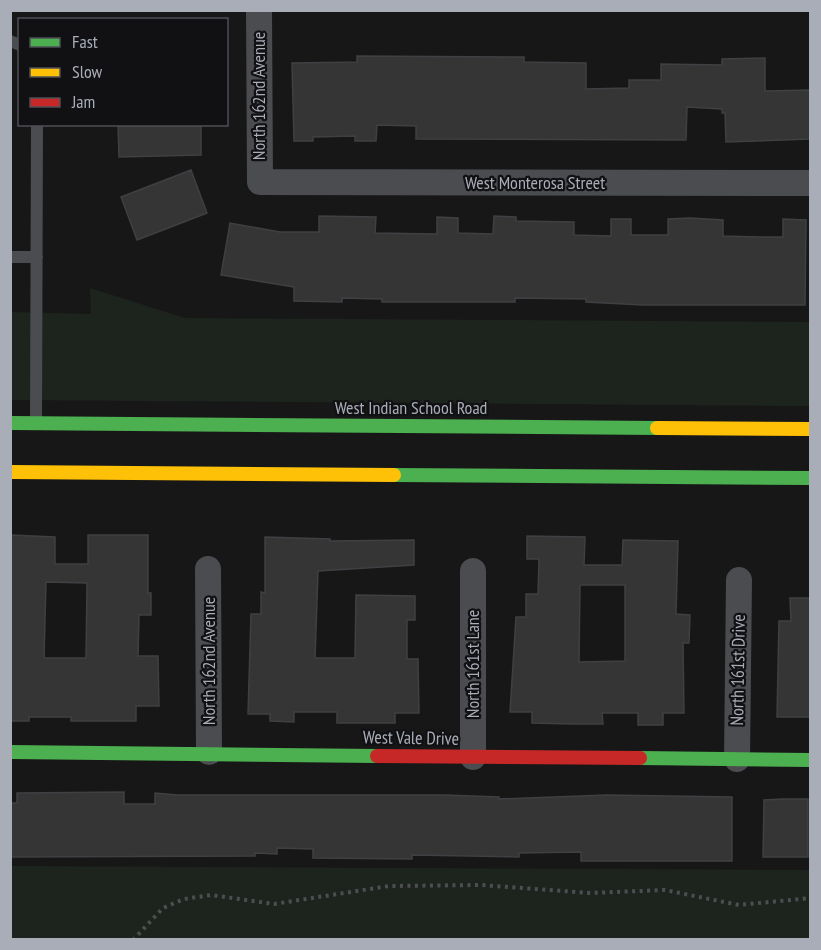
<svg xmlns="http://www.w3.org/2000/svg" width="821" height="950" viewBox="0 0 821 950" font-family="'PT Sans Narrow',sans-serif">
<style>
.green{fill:#1d241e}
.building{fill:#353536;stroke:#3f4043;stroke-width:1.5;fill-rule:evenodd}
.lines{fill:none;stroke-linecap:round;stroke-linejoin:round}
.path{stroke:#4d4e52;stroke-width:4;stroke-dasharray:3 4.5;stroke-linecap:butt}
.lane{stroke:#4b4c50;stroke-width:12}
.street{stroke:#4b4c50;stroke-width:26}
.fast{stroke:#4caf50;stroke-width:14}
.slow{stroke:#ffc107;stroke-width:14}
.jam{stroke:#c62828;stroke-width:14}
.labels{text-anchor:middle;stroke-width:4.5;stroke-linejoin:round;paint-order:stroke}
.street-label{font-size:18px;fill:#a8adb8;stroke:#111113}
</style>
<rect width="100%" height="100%" fill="#171717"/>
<path class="green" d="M 90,288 L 185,318 L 810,322 L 810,406 L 11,400 L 11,312 L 91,314 Z
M 11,866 L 810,870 L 810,939 L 11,939 Z"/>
<path class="building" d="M 357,56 L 524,57 L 524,62 L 586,63 L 586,89 L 629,88 L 629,80 L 661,80 L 661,64 L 722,65 L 722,59 L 765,58 L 765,91 L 810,90 L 810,139 L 726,142 L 725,113 L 722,113 L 722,109 L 687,107 L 686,140 L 416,139 L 416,126 L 377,125 L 376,141 L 355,141 L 355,136 L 313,137 L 313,141 L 294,141 L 292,63 L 357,62 Z
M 118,124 L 201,124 L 201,155 L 119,157 Z
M 191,170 L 207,213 L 137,240 L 121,197 Z
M 319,216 L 376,217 L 375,233 L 437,234 L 437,217 L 458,218 L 458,233 L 493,234 L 494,216 L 516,217 L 516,221 L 574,222 L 574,235 L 611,236 L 611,219 L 631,219 L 631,235 L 668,235 L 668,219 L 690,218 L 723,220 L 723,236 L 760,237 L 783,237 L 783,219 L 806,220 L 805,305 L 643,305 L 586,302 L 586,299 L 515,298 L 515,302 L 382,302 L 382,299 L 342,298 L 342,302 L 294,301 L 294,287 L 221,275 L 230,223 L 280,232 L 319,232 Z
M 10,535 L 55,537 L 55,564 L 88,564 L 88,535 L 148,535 L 148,593 L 151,593 L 151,615 L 139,615 L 138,656 L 158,656 L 159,706 L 136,706 L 136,721 L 71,721 L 71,717 L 29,717 L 29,721 L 10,721 ZM 46,582 L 87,583 L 86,658 L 44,658 Z
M 527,536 L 585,537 L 584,565 L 622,565 L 623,540 L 678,541 L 676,614 L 690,615 L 689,643 L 683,643 L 684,713 L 663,713 L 663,725 L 638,725 L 638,713 L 602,713 L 603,724 L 572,724 L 532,723 L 532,712 L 510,712 L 516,617 L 526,617 L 526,594 L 538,594 L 539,559 L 527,559 ZM 580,585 L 625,585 L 625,661 L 579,662 Z
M 265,537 L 330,539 L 330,541 L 414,540 L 414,565 L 318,571 L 315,658 L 355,658 L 356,595 L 415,596 L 415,620 L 407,620 L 407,659 L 418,659 L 419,713 L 395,713 L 395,723 L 337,723 L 337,712 L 294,712 L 294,722 L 270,721 L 270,714 L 248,714 L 251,614 L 261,614 L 261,592 L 265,593 Z
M 790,598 L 810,598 L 810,717 L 777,717 L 779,621 L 791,621 Z
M 124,792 L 124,804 L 155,804 L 155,793 L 177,795 L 445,795 L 499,797 L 499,799 L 607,795 L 732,797 L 732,861 L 581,861 L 581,852 L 519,853 L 519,857 L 412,855 L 412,859 L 313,858 L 313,849 L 277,848 L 277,854 L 255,853 L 255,856 L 10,857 L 10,803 L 17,803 L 17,793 Z
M 782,799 L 808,799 L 808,857 L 763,857 L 764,800 Z"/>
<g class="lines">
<path class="path" d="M 133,940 L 163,908 L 184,899 L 211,895 L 274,904 L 389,886 L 481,885 L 590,893 L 665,890 L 739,905 L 810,898"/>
<path class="lane" d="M 10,41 L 20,45
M 10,257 L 37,257
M 36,423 L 37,124"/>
<path class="street" d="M 259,10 L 260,182 L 810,183
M 208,569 L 209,752
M 473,757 L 473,571
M 737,759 L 739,580"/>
<path class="fast" d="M 10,423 L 657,428
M 394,475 L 810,478
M 10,752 L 377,756
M 640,758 L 810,760"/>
<path class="slow" d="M 657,428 L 810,429
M 10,472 L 394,475"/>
<path class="jam" d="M 377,756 L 640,758"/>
</g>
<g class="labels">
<g class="street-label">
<text transform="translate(259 96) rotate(-90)" y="6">North 162nd Avenue</text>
<text x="535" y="189">West Monterosa Street</text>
<text x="411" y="414">West Indian School Road</text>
<text transform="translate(209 661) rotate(-90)" y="6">North 162nd Avenue</text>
<text transform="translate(473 664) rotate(-90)" y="6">North 161st Lane</text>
<text transform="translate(738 670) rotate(-89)" y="6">North 161st Drive</text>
<text transform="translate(411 738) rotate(1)" y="6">West Vale Drive</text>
</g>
</g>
<rect width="821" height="950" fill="none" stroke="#a8adb8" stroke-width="24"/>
<rect x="18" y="18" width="210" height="108" fill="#111113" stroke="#4d4f55" stroke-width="1.5"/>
<rect x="30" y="38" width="30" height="9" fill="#4caf50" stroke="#4d4f55" stroke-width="1.5"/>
<text x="72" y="48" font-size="18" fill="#a8adb8">Fast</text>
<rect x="30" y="68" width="30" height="9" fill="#ffc107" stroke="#4d4f55" stroke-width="1.5"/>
<text x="72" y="78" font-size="18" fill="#a8adb8">Slow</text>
<rect x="30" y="98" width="30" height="9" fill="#c62828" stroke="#4d4f55" stroke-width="1.5"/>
<text x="72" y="108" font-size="18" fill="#a8adb8">Jam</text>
</svg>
